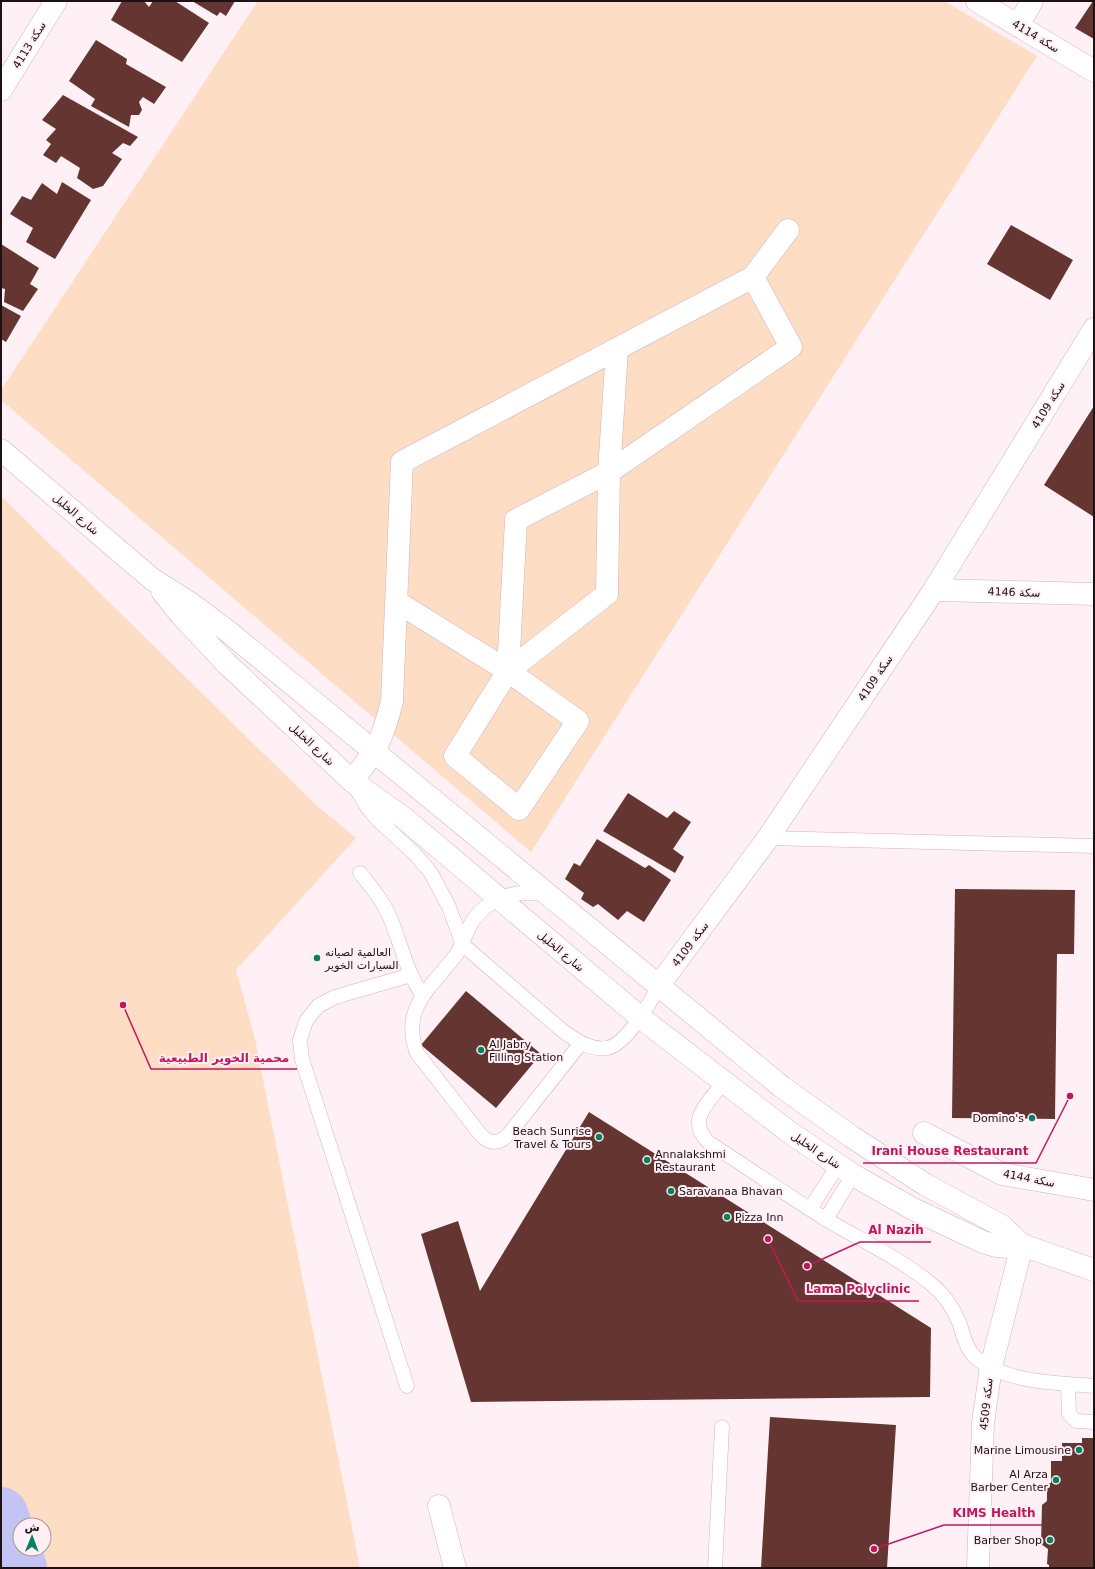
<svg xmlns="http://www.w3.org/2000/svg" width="1095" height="1569" viewBox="0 0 1095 1569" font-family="'DejaVu Sans',Cairo,sans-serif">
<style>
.green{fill:#fdddc3;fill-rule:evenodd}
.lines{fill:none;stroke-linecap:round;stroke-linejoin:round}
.river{stroke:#c3c4f4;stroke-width:54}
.building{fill:#653631}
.service-casing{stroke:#d3b1be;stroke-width:15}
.minor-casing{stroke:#d3b1be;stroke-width:23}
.tertiary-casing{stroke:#d3b1be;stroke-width:23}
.service{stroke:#fff;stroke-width:14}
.minor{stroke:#fff;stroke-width:22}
.tertiary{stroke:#fff;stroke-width:22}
.poi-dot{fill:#09805f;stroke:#fef0f5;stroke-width:1.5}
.labels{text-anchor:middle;stroke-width:4;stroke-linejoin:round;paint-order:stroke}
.street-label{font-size:11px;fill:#1d1116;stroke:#fef0f5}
.poi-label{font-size:11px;fill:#1d1116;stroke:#fef0f5;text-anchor:start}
.leader{fill:none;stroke:#c2185b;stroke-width:1.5}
.callout-dot{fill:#c2185b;stroke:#fef0f5;stroke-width:1.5}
.callout-label{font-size:12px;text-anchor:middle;font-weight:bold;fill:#c2185b;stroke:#fef0f5;stroke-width:4;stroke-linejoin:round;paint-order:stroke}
</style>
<rect width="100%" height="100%" fill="#fef0f5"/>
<path class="green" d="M 258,1 L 944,1 L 1037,56 L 531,852 L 1,400 L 1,390 Z
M 1,496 L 315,804 L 356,838 L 236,970 L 255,1039 L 360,1568 L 1,1568 ZM 20,1525 L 44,1525 L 44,1549 L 20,1549 Z"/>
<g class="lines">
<path class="river" d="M 1,1514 L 20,1568"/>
</g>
<path class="building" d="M 122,1 L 144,1 L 149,7 L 153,1 L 175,1 L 209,23 L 182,62 L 111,20 Z
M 192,1 L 235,1 L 226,16 L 220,12 L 217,16 Z
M 1093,1 L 1094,1 L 1094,39 L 1075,28 Z
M 96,40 L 127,59 L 126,64 L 166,87 L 154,104 L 143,97 L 139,102 L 142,110 L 139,115 L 131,115 L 129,127 L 91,106 L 95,99 L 69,81 Z
M 63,95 L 138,137 L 130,146 L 123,143 L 112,153 L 122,159 L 103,186 L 93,189 L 77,178 L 80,168 L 61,156 L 56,163 L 43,155 L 51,144 L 46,140 L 56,129 L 42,120 Z
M 62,182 L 91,200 L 55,259 L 26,242 L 33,228 L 10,214 L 22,196 L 31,200 L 42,183 L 57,194 Z
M 1011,225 L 1073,260 L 1050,300 L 987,264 Z
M 1,244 L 39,268 L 30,284 L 38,289 L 23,311 L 4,302 L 5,289 L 1,288 Z
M 1,305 L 21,316 L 6,342 L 1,339 Z
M 1094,406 L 1094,517 L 1044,485 Z
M 628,793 L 667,818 L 674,811 L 691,822 L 673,849 L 684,857 L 675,873 L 603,831 Z
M 597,839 L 645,868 L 649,865 L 671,880 L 644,922 L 627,911 L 618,920 L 598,904 L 593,907 L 581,899 L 584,893 L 565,879 L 574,863 L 580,866 Z
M 955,889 L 1075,890 L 1074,954 L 1057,954 L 1055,1119 L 952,1118 Z
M 466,991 L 541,1054 L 496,1108 L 421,1045 Z
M 589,1112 L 931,1328 L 930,1397 L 471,1402 L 421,1234 L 458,1221 L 480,1291 Z
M 770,1417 L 896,1425 L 887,1568 L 761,1568 Z
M 1082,1438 L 1094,1438 L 1094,1568 L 1049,1568 L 1049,1565 L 1047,1564 L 1048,1549 L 1041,1544 L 1042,1505 L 1047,1501 L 1047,1483 L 1051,1483 L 1051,1461 L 1062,1461 L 1062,1443 L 1082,1443 Z"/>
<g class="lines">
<defs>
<path id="service" d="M 355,787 L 367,807 L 377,819 L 415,854 L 431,873 L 449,907 L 463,945 L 564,1032 C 576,1040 591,1051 607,1048 C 626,1045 651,1002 659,985
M 768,838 L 1094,846
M 360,873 C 370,885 380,897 387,911 C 401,940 404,968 423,996
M 547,895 C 519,888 488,897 472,922 C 465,933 464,943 456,955 C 431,988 400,1008 417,1053 L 480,1134 C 490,1145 499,1144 509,1134 L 581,1043
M 724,1082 C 709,1102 686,1119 708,1142 C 748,1168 787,1195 827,1220 C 861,1240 899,1258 930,1283 C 943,1293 953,1308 959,1322 C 964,1336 966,1352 980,1361 C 1011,1383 1058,1383 1094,1386
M 810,1209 L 838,1165
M 826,1219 L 853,1175
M 1068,1385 L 1069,1414 L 1076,1421 L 1094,1422
M 407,1386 L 302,1059 L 300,1040 L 306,1021 L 318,1006 L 335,997 L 411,975
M 715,1568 L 722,1427"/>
<path id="minor" d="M 977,1 L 1094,71
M 1018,26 L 1032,1
M 1,90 L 56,1
M 934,590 L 1094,594
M 397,602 L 508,671 L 578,721 L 519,809 L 455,756 L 508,671 L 516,520 L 609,472 L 791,347 L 753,277
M 508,671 L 607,594 L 609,472 L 617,349
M 352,781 C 376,751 383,739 392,701 L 402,462 L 753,277 L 788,230
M 659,985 L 768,838 L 934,590 L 1094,329
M 924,1133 L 1002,1174 L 1094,1190
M 439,1506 L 455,1568
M 978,1568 L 983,1423 L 991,1367 L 1022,1245"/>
<path id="tertiary" d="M 1,450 L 152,579 L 190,603 L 225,629 L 782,1087 L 852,1137 L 926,1185 L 1002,1226 L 1022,1245 L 1094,1270
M 162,591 L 181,615 L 227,664 L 352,781 L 405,819 L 641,1018 L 789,1132 L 853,1175 L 913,1209 L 983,1242 L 996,1246 L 1009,1247 L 1022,1245"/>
</defs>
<use href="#service" class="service-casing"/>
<use href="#minor" class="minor-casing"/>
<use href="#tertiary" class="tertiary-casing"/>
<use href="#service" class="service"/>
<use href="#minor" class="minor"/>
<use href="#tertiary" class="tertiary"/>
</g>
<g class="poi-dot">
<circle cx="317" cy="958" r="4"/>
<circle cx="481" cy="1050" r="4"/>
<circle cx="1032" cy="1118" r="4"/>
<circle cx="599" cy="1137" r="4"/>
<circle cx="647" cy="1160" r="4"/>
<circle cx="671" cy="1191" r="4"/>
<circle cx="727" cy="1217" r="4"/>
<circle cx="1079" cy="1450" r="4"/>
<circle cx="1056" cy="1480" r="4"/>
<circle cx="1050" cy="1540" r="4"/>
</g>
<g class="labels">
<g class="street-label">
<text transform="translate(1036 36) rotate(31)" y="4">سكة 4114</text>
<text transform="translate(29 45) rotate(-58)" y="4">سكة 4113</text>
<text transform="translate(1048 405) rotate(-58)" y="4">سكة 4109</text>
<text transform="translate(76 514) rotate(41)" y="4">شارع الخليل</text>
<text transform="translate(1014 592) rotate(2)" y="4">سكة 4146</text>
<text transform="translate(875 678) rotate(-56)" y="4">سكة 4109</text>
<text transform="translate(312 744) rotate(43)" y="4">شارع الخليل</text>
<text transform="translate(690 944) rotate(-53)" y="4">سكة 4109</text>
<text transform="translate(561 951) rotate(40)" y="4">شارع الخليل</text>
<text transform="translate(816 1150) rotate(34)" y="4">شارع الخليل</text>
<text transform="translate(1029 1178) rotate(11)" y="4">سكة 4144</text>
<text transform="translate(986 1404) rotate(-84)" y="4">سكة 4509</text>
</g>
<g class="poi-label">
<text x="325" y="956">العالمية لصيانه<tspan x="325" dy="13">السيارات الخوير</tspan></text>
<text x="489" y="1048">Al Jabry<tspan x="489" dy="13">Filling Station</tspan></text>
<text x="1024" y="1122" text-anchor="end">Domino's</text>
<text x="591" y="1135" text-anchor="end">Beach Sunrise<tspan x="591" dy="13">Travel &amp; Tours</tspan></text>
<text x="655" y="1158">Annalakshmi<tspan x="655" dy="13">Restaurant</tspan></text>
<text x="679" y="1195">Saravanaa Bhavan</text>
<text x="735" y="1221">Pizza Inn</text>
<text x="1071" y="1454" text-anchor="end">Marine Limousine</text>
<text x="1048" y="1478" text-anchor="end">Al Arza<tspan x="1048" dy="13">Barber Center</tspan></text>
<text x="1042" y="1544" text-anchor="end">Barber Shop</text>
</g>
</g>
<path class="leader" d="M123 1005L151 1069H297M1070 1096L1036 1163H863M807 1266L860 1242H931M768 1239L798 1301H919M874 1549L944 1525H1043"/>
<g class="callout-dot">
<circle cx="123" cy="1005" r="4"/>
<circle cx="1070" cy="1096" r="4"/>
<circle cx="807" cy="1266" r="4"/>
<circle cx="768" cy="1239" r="4"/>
<circle cx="874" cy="1549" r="4"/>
</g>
<g class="callout-label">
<text x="224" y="1062">محمية الخوير الطبيعية</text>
<text x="950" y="1155">Irani House Restaurant</text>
<text x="896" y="1234">Al Nazih</text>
<text x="858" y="1293">Lama Polyclinic</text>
<text x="994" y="1517">KIMS Health</text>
</g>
<rect width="1095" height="1569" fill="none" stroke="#1d1116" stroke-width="4"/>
<g transform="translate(32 1537) rotate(1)"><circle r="19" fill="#fef0f5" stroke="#a4979c"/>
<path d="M0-3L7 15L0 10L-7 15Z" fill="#09805f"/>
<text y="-6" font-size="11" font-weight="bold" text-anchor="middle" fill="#1d1116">ش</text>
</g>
</svg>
